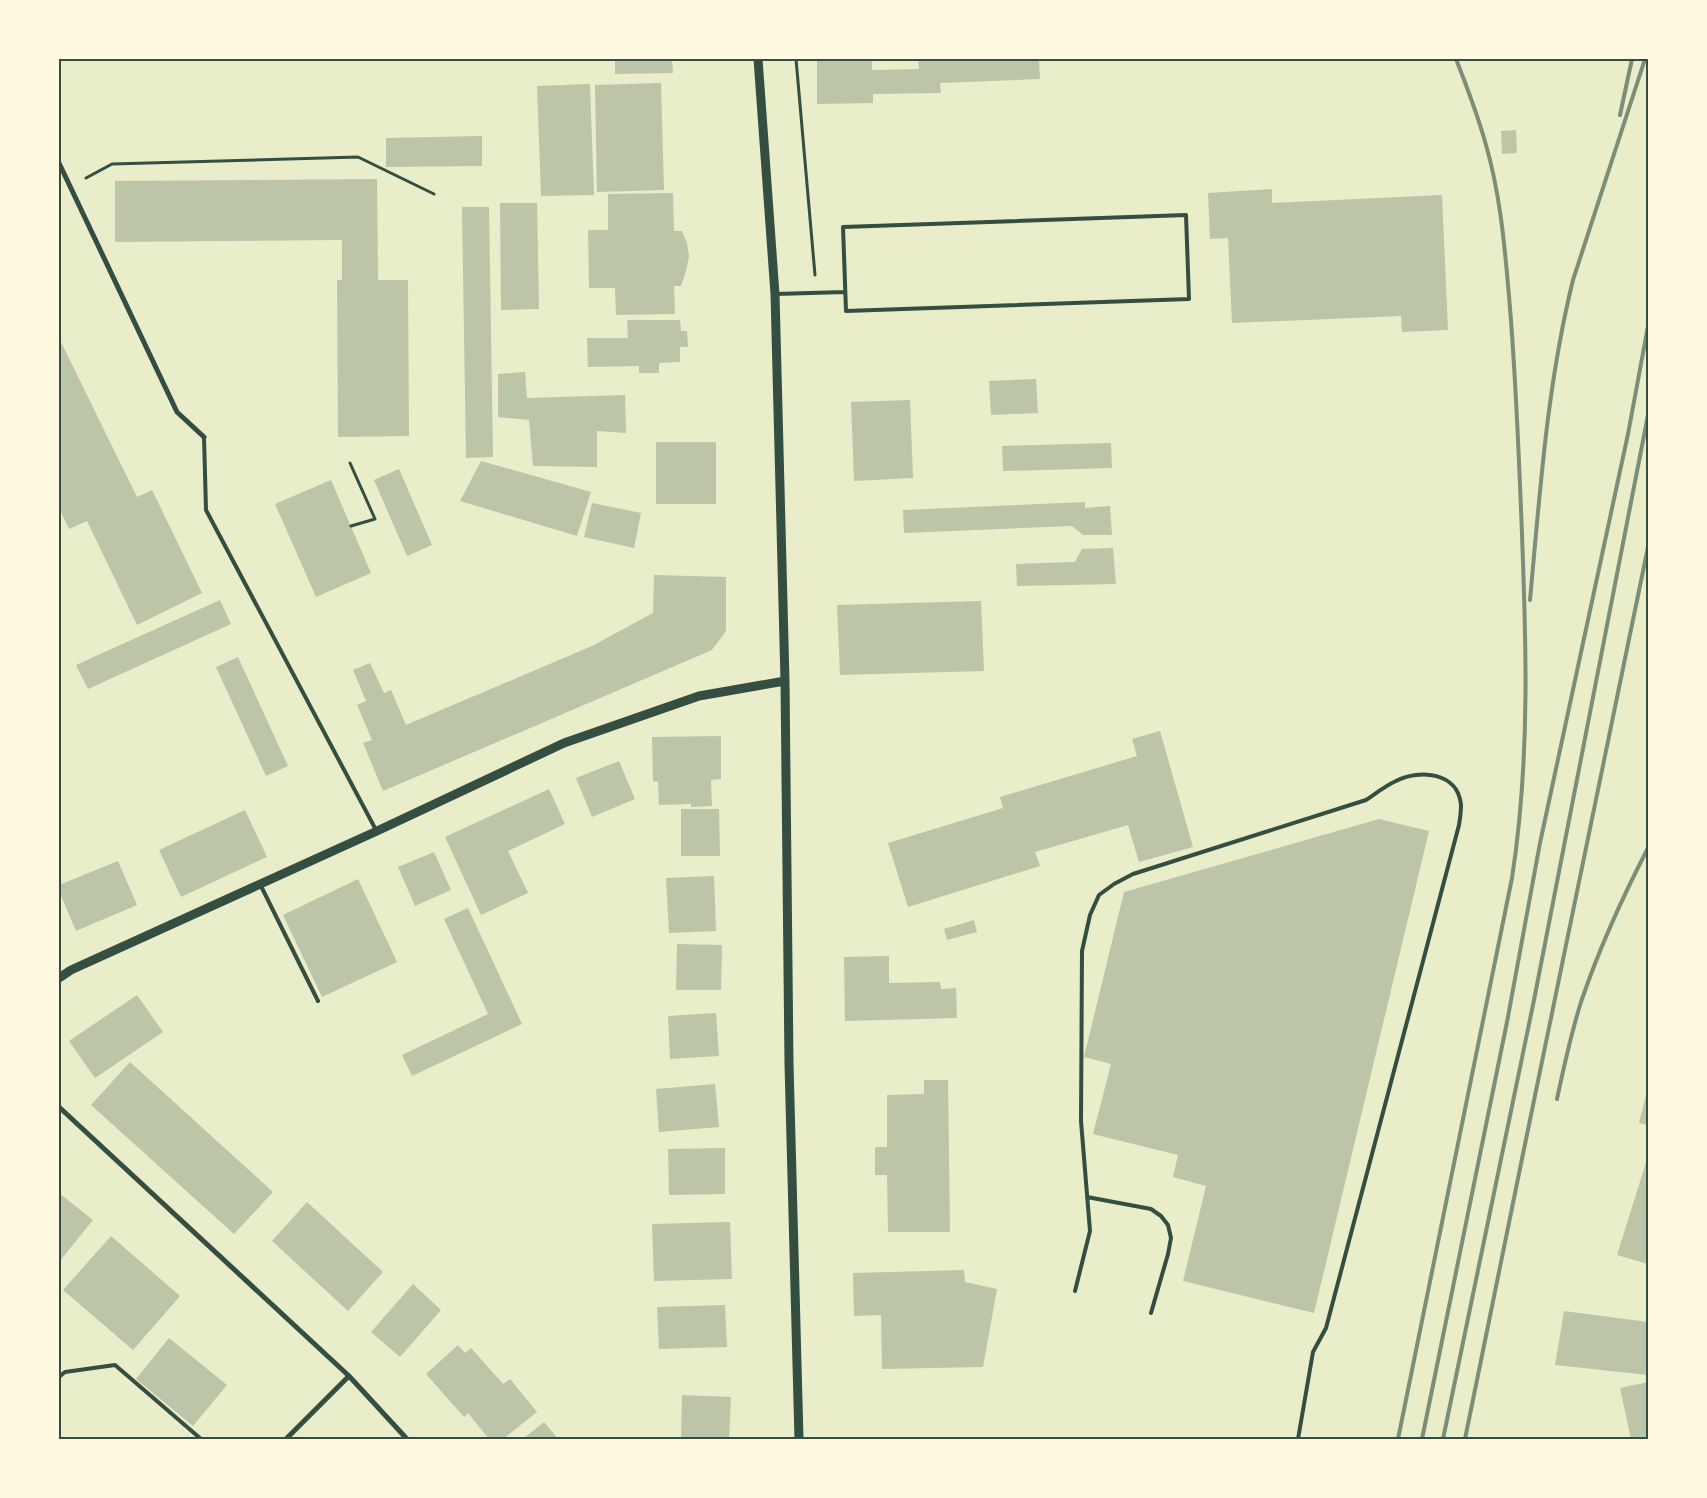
<svg xmlns="http://www.w3.org/2000/svg" width="1707" height="1498" viewBox="0 0 1707 1498" font-family="Overpass,sans-serif">
<style>
.building{fill:#bcc5a7}
.lines{fill:none;stroke-linecap:round;stroke-linejoin:round}
.path{stroke:#344e41;stroke-width:3}
.service{stroke:#344e41;stroke-width:4}
.minor{stroke:#344e41;stroke-width:5}
.tertiary{stroke:#344e41;stroke-width:9}
.rail{stroke:#7c8e77;stroke-width:4}
.neatline{fill:none;stroke:#344e41;stroke-width:2}
</style>
<rect width="100%" height="100%" fill="#e9edc9"/>
<path class="building" d="M 615,59 L 672,59 L 673,73 L 615,74 Z
M 817,59 L 872,59 L 872,70 L 919,69 L 918,59 L 1039,59 L 1040,79 L 940,83 L 941,93 L 873,94 L 873,103 L 817,104 Z
M 661,83 L 664,190 L 597,192 L 595,85 Z
M 590,84 L 594,195 L 541,196 L 537,86 Z
M 1516,130 L 1517,153 L 1502,154 L 1501,131 Z
M 482,136 L 482,166 L 386,167 L 386,138 Z
M 377,179 L 378,280 L 408,280 L 409,436 L 338,437 L 337,280 L 342,280 L 342,240 L 115,242 L 115,181 Z
M 1272,189 L 1272,203 L 1442,195 L 1448,330 L 1402,332 L 1401,316 L 1232,323 L 1228,238 L 1210,239 L 1208,193 Z
M 673,193 L 674,231 L 682,231 L 687,243 L 689,256 L 686,271 L 681,286 L 674,286 L 675,314 L 616,315 L 615,288 L 589,288 L 588,230 L 608,230 L 608,194 Z
M 500,203 L 537,203 L 539,309 L 501,310 Z
M 462,207 L 489,207 L 493,457 L 466,458 Z
M 627,320 L 680,320 L 681,331 L 687,331 L 688,347 L 680,347 L 680,362 L 659,363 L 659,373 L 639,373 L 639,366 L 588,367 L 587,338 L 628,338 Z
M 59,338 L 137,497 L 152,490 L 202,593 L 137,625 L 87,521 L 69,529 L 59,508 Z
M 525,372 L 527,398 L 625,395 L 626,433 L 597,431 L 597,467 L 533,466 L 529,420 L 498,417 L 498,374 Z
M 1036,379 L 1038,413 L 991,415 L 989,381 Z
M 910,400 L 913,478 L 854,481 L 851,402 Z
M 656,442 L 716,442 L 716,504 L 656,504 Z
M 1111,443 L 1112,468 L 1003,471 L 1002,446 Z
M 481,461 L 591,492 L 577,536 L 460,501 Z
M 399,469 L 432,545 L 407,556 L 374,480 Z
M 331,480 L 371,573 L 316,597 L 275,504 Z
M 1085,502 L 1085,508 L 1110,506 L 1112,535 L 1083,535 L 1072,526 L 904,533 L 903,510 Z
M 592,503 L 641,513 L 634,548 L 584,537 Z
M 1113,548 L 1116,584 L 1017,586 L 1016,564 L 1075,562 L 1082,549 Z
M 654,575 L 726,577 L 726,631 L 712,650 L 383,791 L 363,743 L 372,740 L 357,705 L 366,701 L 353,670 L 370,663 L 384,693 L 391,690 L 406,725 L 592,646 L 653,613 Z
M 220,600 L 231,624 L 88,689 L 76,665 Z
M 981,601 L 984,671 L 840,675 L 837,605 Z
M 238,657 L 288,766 L 266,776 L 216,667 Z
M 1160,731 L 1193,847 L 1139,862 L 1128,825 L 1035,852 L 1040,866 L 908,907 L 888,843 L 1003,808 L 1000,797 L 1137,756 L 1132,739 Z
M 721,736 L 721,779 L 711,780 L 712,806 L 691,807 L 691,804 L 659,805 L 658,782 L 653,781 L 652,737 Z
M 619,761 L 635,799 L 592,817 L 576,778 Z
M 549,789 L 565,824 L 508,851 L 528,893 L 481,915 L 445,837 Z
M 681,809 L 719,809 L 720,856 L 681,856 Z
M 245,810 L 267,857 L 181,897 L 159,850 Z
M 1379,819 L 1429,831 L 1314,1313 L 1183,1281 L 1206,1186 L 1173,1177 L 1178,1155 L 1093,1134 L 1111,1064 L 1084,1057 L 1124,892 Z
M 434,852 L 451,890 L 415,906 L 398,867 Z
M 118,861 L 137,905 L 76,931 L 59,891 L 59,885 Z
M 714,876 L 716,931 L 669,933 L 666,878 Z
M 358,879 L 397,962 L 322,997 L 283,915 Z
M 468,908 L 522,1024 L 412,1076 L 402,1055 L 488,1014 L 444,919 Z
M 974,920 L 977,932 L 947,940 L 944,929 Z
M 677,944 L 722,945 L 721,990 L 676,990 Z
M 889,956 L 889,983 L 940,982 L 941,989 L 956,988 L 957,1018 L 845,1021 L 844,957 Z
M 137,995 L 163,1032 L 95,1078 L 69,1041 Z
M 716,1013 L 719,1056 L 670,1059 L 668,1016 Z
M 130,1062 L 273,1192 L 234,1234 L 91,1105 Z
M 924,1080 L 948,1080 L 950,1232 L 888,1232 L 887,1175 L 875,1175 L 875,1147 L 887,1147 L 887,1095 L 924,1094 Z
M 715,1084 L 719,1127 L 659,1132 L 656,1089 Z
M 1648,1087 L 1648,1125 L 1639,1123 Z
M 725,1148 L 725,1194 L 669,1195 L 668,1149 Z
M 1648,1156 L 1648,1264 L 1617,1255 Z
M 59,1193 L 93,1220 L 59,1262 Z
M 307,1202 L 383,1272 L 348,1311 L 272,1241 Z
M 730,1222 L 732,1279 L 654,1281 L 652,1224 Z
M 111,1236 L 180,1296 L 133,1350 L 63,1290 Z
M 964,1270 L 965,1282 L 997,1289 L 983,1367 L 882,1369 L 881,1315 L 854,1316 L 853,1273 Z
M 413,1284 L 441,1310 L 400,1357 L 371,1332 Z
M 725,1305 L 727,1347 L 659,1349 L 657,1307 Z
M 1564,1311 L 1648,1322 L 1648,1375 L 1555,1365 Z
M 169,1338 L 227,1385 L 193,1426 L 136,1379 Z
M 458,1345 L 465,1353 L 471,1348 L 503,1384 L 510,1379 L 537,1412 L 503,1439 L 489,1439 L 468,1413 L 464,1417 L 426,1374 Z
M 1648,1382 L 1648,1439 L 1631,1439 L 1620,1388 Z
M 682,1395 L 731,1397 L 729,1439 L 681,1439 Z
M 544,1422 L 558,1439 L 523,1439 Z"/>
<g class="lines">
<path class="path" d="M 796,59 L 815,275
M 86,178 L 112,164 L 358,157 L 434,194
M 350,463 L 375,519 L 351,526"/>
<path class="service" d="M 1186,215 L 1189,299 L 846,311 L 843,227 Z
M 775,294 L 845,292
M 204,437 L 206,510 L 376,830
M 260,884 L 318,1001
M 1087,1197 L 1151,1209 L 1161,1216 L 1168,1225 L 1171,1238 L 1168,1254 L 1151,1313
M 1075,1291 L 1090,1231 L 1081,1121 L 1082,951 L 1090,915 L 1099,895 L 1114,884 L 1133,874 L 1366,800 C 1375,794 1385,786 1396,781 C 1420,769 1458,772 1461,805 C 1461,812 1460,819 1459,825 L 1326,1328 L 1313,1352 L 1298,1439
M 59,1377 L 65,1372 L 115,1365 L 201,1439"/>
<path class="minor" d="M 59,163 L 177,412 L 204,437
M 59,1107 L 349,1376 L 407,1439
M 286,1439 L 349,1376"/>
<path class="tertiary" d="M 758,59 L 775,294 L 785,681 L 789,1064 L 799,1439
M 59,978 L 71,970 L 377,831 L 564,743 L 699,696 L 785,681"/>
<path class="rail" d="M 1620,115 L 1632,59
M 1530,600 C 1540,492 1547,385 1573,280 L 1645,59
M 1557,1099 C 1564,1066 1571,1034 1581,1002 C 1599,949 1622,898 1648,848
M 1398,1439 L 1512,878 C 1531,756 1526,632 1521,509 C 1518,434 1515,359 1508,285 C 1504,238 1499,190 1486,145 C 1478,116 1467,87 1456,59
M 1422,1439 L 1507,1022 L 1540,843 L 1628,434 L 1648,326
M 1443,1439 L 1534,1000 L 1648,415
M 1465,1439 L 1524,1149 L 1648,547"/>
</g>
<rect width="1707" height="1498" fill="none" stroke="#fefae0" stroke-width="120"/>
<rect x="60" y="60" width="1587" height="1378" class="neatline"/>
</svg>
